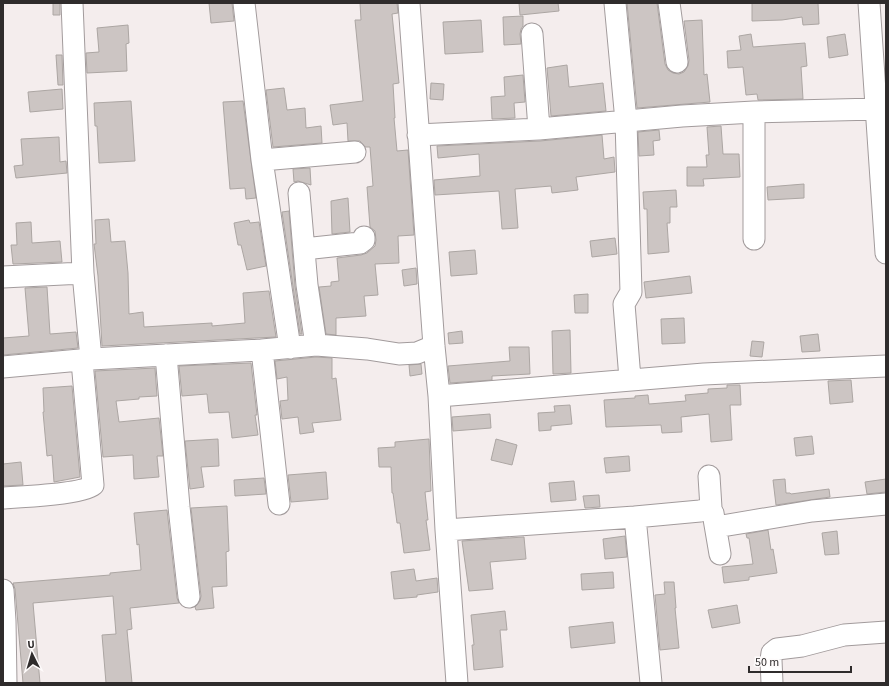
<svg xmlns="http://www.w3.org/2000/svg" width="889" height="686" viewBox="0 0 889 686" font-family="'Source Sans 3',sans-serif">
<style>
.building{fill:#ccc5c3;stroke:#aca6a3}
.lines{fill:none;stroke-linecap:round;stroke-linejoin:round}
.minor-casing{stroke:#a29b9c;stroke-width:23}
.minor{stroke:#fff;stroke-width:21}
</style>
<rect width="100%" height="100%" fill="#f4eded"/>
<path class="building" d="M 53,3 L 60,3 L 60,15 L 53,15 Z
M 209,3 L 232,3 L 234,21 L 211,23 Z
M 360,3 L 397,3 L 398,13 L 392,14 L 399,83 L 393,84 L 395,118 L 394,118 L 397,151 L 408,150 L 414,235 L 398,236 L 399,263 L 375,264 L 378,295 L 364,296 L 366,316 L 336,318 L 336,335 L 326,334 L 319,287 L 331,286 L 331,282 L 339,281 L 337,258 L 361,255 L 367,253 L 375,246 L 376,240 L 375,231 L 370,227 L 367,187 L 373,186 L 370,147 L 365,147 L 360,141 L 348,141 L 347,123 L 333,125 L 330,105 L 363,101 L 355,20 L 361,20 Z
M 519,3 L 558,3 L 559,11 L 520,15 Z
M 627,3 L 657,3 L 665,64 L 668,70 L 673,73 L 679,74 L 684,72 L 688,66 L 689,60 L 684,21 L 702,20 L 704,75 L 707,74 L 710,102 L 637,108 Z
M 752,3 L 818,3 L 819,24 L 803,25 L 802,17 L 782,20 L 752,21 Z
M 523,16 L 523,26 L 521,29 L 520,34 L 521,44 L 504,45 L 503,17 Z
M 481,20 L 483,52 L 445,54 L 443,22 Z
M 128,25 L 129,43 L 126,44 L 127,71 L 87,73 L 86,53 L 99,52 L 97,28 Z
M 751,34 L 753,47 L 805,43 L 807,66 L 801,67 L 803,99 L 758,100 L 757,94 L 746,95 L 743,67 L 728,68 L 727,51 L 741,50 L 739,36 Z
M 845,34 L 848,55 L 829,58 L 827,37 Z
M 56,55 L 62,55 L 63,85 L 58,85 Z
M 567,65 L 569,87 L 603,83 L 606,111 L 551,116 L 547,68 Z
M 523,75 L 525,102 L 514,103 L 515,118 L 492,119 L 491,97 L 505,96 L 504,77 Z
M 431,83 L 444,84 L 443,100 L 430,99 Z
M 284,88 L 287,110 L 305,108 L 306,128 L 321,126 L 322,143 L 273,147 L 266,90 Z
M 62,89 L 63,109 L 30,112 L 28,92 Z
M 131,101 L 135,161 L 99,163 L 97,126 L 95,126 L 94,103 Z
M 243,101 L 256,198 L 246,199 L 245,188 L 230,189 L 223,102 Z
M 721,126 L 723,154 L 739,154 L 740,177 L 703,179 L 704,186 L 687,186 L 687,167 L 707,167 L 706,155 L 709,155 L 707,127 Z
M 659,130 L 660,140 L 653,141 L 654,155 L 639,156 L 638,132 Z
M 602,135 L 604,159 L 614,157 L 615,172 L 576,177 L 578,190 L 552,193 L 551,186 L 515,189 L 518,228 L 502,229 L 499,191 L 435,195 L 434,180 L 480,176 L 479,154 L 438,158 L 437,146 L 540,141 Z
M 59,137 L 60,162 L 66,161 L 67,173 L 16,178 L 14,166 L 23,165 L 21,139 Z
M 310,168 L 311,185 L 298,181 L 294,182 L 293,169 Z
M 804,184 L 804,198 L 768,200 L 767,187 Z
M 676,190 L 677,207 L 670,207 L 670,223 L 667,223 L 669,252 L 648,254 L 647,209 L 644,209 L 643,192 Z
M 348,198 L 350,232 L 332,234 L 331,201 Z
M 289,211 L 295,286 L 302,334 L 300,334 L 282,212 Z
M 109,219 L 111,242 L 125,241 L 128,273 L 129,314 L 143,312 L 144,327 L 212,323 L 212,326 L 245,323 L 243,293 L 269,291 L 276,337 L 102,346 L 98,276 L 94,244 L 96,244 L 95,220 Z
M 249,220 L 250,223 L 259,222 L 266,266 L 247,270 L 241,245 L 238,245 L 234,223 Z
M 31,222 L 32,243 L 60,241 L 62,262 L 13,264 L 11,245 L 17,245 L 16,223 Z
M 615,238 L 617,254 L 592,257 L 590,241 Z
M 475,250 L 477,274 L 451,276 L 449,252 Z
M 416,268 L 417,284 L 404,286 L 402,270 Z
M 690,276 L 692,293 L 646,298 L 644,282 Z
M 47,287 L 50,334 L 76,332 L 78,348 L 3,355 L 3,338 L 29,336 L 25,288 Z
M 588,294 L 588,313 L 575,313 L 574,295 Z
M 684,318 L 685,343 L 662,344 L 661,319 Z
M 570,330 L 571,373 L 553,374 L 552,331 Z
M 462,331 L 463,343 L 449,344 L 448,333 Z
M 818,334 L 820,351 L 802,352 L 800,336 Z
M 752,341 L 764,342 L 762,357 L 750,356 Z
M 509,347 L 529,347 L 530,374 L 492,376 L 492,380 L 450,383 L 448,366 L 510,361 Z
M 316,357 L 332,358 L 332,379 L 336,378 L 341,420 L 312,423 L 314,432 L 300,434 L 298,417 L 282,419 L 280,401 L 288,400 L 287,377 L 277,379 L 275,361 Z
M 251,363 L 257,415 L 255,415 L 258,435 L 232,438 L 229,412 L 209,413 L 207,394 L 182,396 L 179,366 Z
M 421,364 L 422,374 L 410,376 L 409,365 Z
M 155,368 L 157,396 L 139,397 L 139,399 L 116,401 L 119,422 L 159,418 L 163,456 L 157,456 L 159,477 L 134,479 L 133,455 L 103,457 L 95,371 Z
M 851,380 L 853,402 L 830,404 L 828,381 Z
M 727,385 L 740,385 L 741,405 L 730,405 L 732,440 L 711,442 L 709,414 L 681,417 L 682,432 L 662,433 L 661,425 L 606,427 L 604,400 L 635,398 L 635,396 L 648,395 L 649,404 L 686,401 L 685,395 L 708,393 L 708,389 L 727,388 Z
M 72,386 L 80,477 L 54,482 L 52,455 L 47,456 L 43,412 L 44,412 L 43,388 Z
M 570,405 L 572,424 L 551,426 L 551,430 L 539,431 L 538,413 L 555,412 L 554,406 Z
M 490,414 L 491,428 L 453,431 L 452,417 Z
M 812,436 L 814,454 L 796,456 L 794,438 Z
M 218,439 L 219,466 L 201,467 L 204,487 L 190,489 L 185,441 Z
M 429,439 L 431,491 L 425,492 L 428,520 L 426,520 L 430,550 L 404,553 L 400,523 L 397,523 L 393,493 L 392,493 L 391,467 L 379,467 L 378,448 L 395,447 L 395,442 Z
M 496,439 L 517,445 L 512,465 L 491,460 Z
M 629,456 L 630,471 L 606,473 L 604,458 Z
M 21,462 L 23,485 L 3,486 L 3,464 Z
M 326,472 L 328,499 L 291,502 L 288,475 Z
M 264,478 L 266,494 L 235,496 L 234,480 Z
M 785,479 L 786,493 L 790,493 L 791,494 L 829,489 L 830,497 L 776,505 L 773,480 Z
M 886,479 L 886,492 L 867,494 L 865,482 Z
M 574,481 L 576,500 L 551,502 L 549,483 Z
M 599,495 L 600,507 L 585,508 L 583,496 Z
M 227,506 L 229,551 L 226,552 L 227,586 L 212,587 L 214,608 L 196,610 L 195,607 L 200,601 L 201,596 L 191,508 Z
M 167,510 L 177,598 L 179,603 L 130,608 L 132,629 L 127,630 L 132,683 L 106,683 L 102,635 L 116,634 L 113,596 L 33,603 L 40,683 L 23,683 L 15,589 L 13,583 L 110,575 L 110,573 L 141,570 L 139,544 L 137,545 L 134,513 Z
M 768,530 L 771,550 L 773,549 L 777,573 L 749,577 L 749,580 L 724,583 L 722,567 L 753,564 L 749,538 L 747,538 L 746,534 Z
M 837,531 L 839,554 L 825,555 L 822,533 Z
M 625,536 L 627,557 L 605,559 L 603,539 Z
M 524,537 L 526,559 L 490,562 L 493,589 L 469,591 L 462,541 Z
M 414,569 L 416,581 L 437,578 L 438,592 L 417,595 L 417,597 L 394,599 L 391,572 Z
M 613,572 L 614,588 L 582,590 L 581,574 Z
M 664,582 L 674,582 L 676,608 L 675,608 L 679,648 L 660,650 L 655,595 L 665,594 Z
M 737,605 L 740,623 L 712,628 L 708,610 Z
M 505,611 L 507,630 L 500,630 L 503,667 L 474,670 L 472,645 L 474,645 L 471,615 Z
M 613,622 L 615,643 L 571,648 L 569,627 Z"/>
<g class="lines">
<defs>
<path id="minor" d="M 72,3 L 83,273 L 91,359
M 244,3 L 262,160 L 290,348
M 409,3 L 434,346 L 439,396 L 446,530 L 457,683
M 615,3 L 626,121 L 631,292 L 624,304 L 630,379
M 669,3 L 677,62
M 869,3 L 886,253
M 532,34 L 539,129
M 754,112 L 754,239
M 418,135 L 539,129 L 682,116 L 754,112 L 877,109
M 262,160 L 355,152
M 299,193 L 307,285 L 316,345
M 304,249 L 360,243 L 364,240 L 364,237
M 3,277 L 83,273
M 262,350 L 279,504
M 166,355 L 179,507 L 189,597
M 3,367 L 91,359 L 262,350 L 316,345 L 367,349 L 399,354 L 417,353 L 434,346
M 439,396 L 704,374 L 886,366
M 3,498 C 20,497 83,494 93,485 L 82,361
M 713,513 L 720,554
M 635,517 L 700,511 L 711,508 L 709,476
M 716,527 L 812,511 L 886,504
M 446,530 L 635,517 L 651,683
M 3,590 L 5,621 L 3,621
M 5,621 L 6,683
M 772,683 L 771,660 L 772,653 L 777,649 L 802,646 L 844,635 L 886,632"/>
</defs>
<use href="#minor" class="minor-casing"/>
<use href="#minor" class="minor"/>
</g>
<rect width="889" height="686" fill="none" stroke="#2f2c2c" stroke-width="8"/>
<g transform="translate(32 654) rotate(355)" stroke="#fefbfb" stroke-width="3" paint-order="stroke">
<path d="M0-3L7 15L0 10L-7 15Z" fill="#2f2c2c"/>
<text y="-6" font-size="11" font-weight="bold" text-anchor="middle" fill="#2f2c2c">U</text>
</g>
<path d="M749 666v6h102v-6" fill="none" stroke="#2f2c2c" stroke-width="2"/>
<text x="755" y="666" font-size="12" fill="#2f2c2c" stroke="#fefbfb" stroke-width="3" paint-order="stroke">50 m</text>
</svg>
